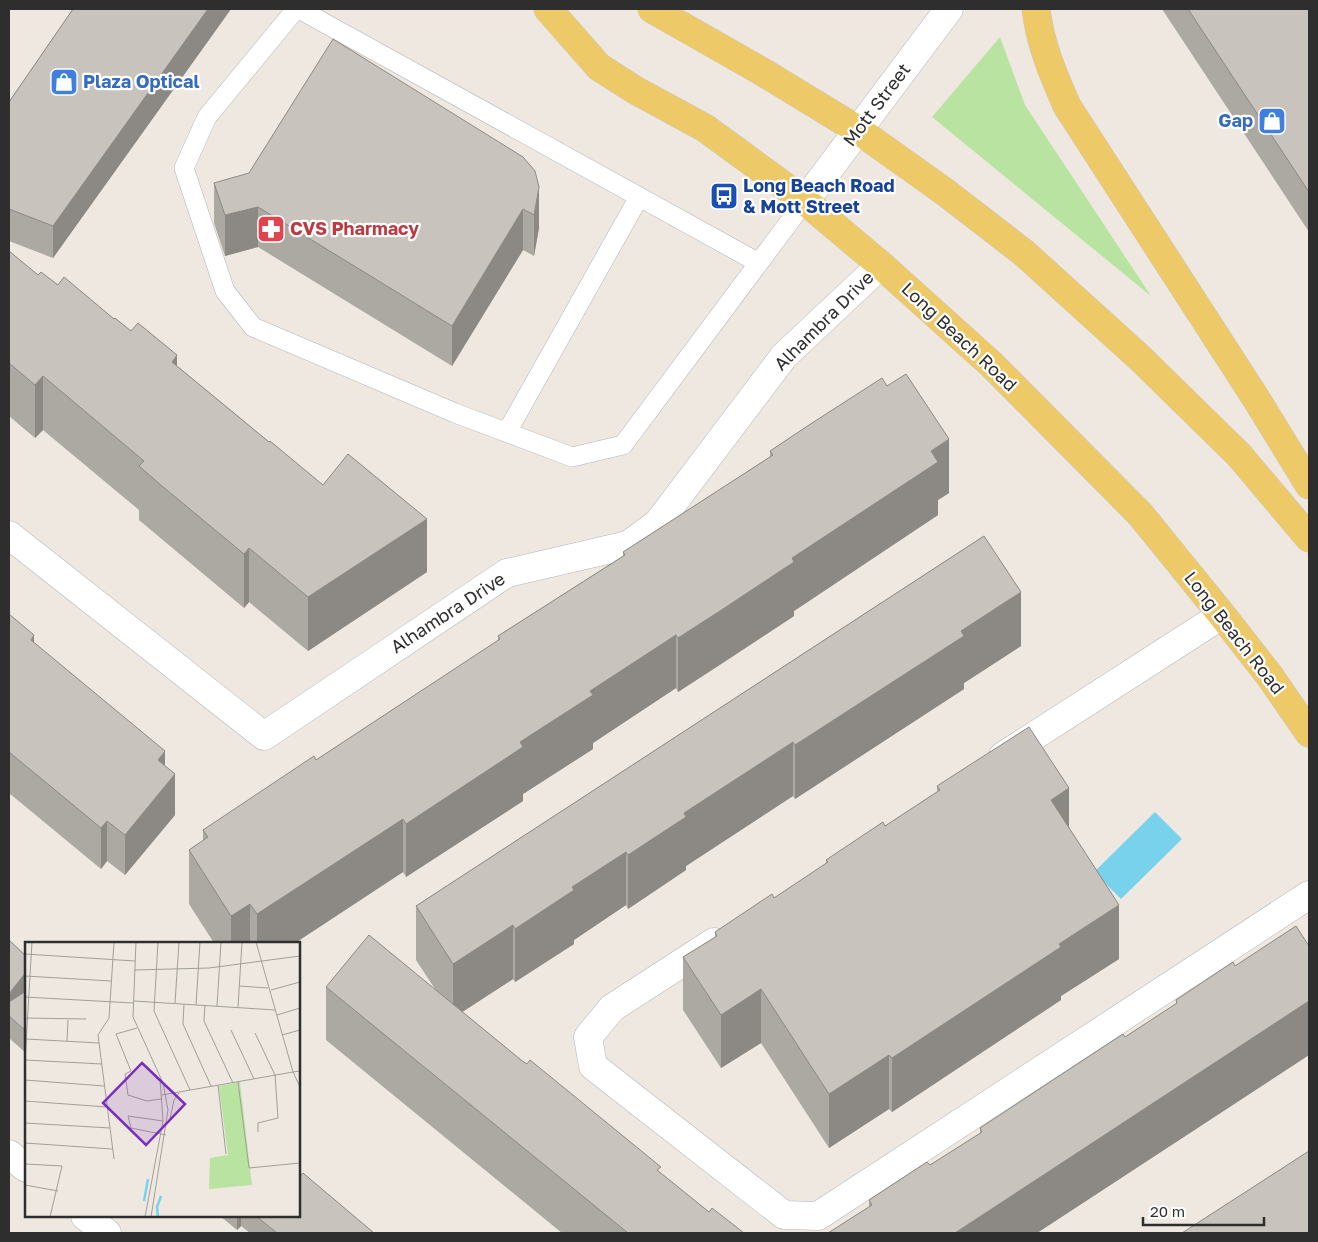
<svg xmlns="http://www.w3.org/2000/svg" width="1318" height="1242" viewBox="0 0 1318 1242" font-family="'Golos Text',sans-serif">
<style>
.green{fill:#b9e3a0}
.water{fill:#79d2ec}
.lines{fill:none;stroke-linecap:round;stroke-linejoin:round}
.lane-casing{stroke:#b2b4bd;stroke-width:20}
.street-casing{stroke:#b2b4bd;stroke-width:29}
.secondary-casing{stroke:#b2b4bd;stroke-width:29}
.primary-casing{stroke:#c9c9c9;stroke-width:29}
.lane{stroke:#fff;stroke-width:19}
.street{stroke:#fff;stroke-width:28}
.secondary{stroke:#fff;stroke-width:28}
.primary{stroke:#edc968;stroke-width:28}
.wall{fill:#aca8a2}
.shaded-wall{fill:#8c8884}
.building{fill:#c8c3bc;stroke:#8c8884}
.labels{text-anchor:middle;stroke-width:4.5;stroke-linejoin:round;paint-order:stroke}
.shop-label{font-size:18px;font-weight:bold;fill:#366cbe;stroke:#fff;text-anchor:start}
.street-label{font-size:18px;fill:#2e2e2e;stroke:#fff}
.transit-label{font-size:18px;font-weight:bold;fill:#164399;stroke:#fff;text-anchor:start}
.health-label{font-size:18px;font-weight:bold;fill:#be3a42;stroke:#fff;text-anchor:start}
.inset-river{fill:none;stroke:#79d2ec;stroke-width:2.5}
.inset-road{fill:none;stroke:#a19e99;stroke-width:1}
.view{fill:#7b2cbf;fill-opacity:0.15;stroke:#7b2cbf;stroke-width:2.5}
.inset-edge{fill:none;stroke:#2e2e2e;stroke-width:2.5}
</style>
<rect width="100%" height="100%" fill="#eee8e1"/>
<path class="green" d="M 1000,37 L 1025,105 L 1151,296 L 932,117 Z"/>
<path class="water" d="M 1155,812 L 1182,839 L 1121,899 L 1094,872 Z"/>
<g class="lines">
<defs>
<path id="lane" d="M 296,9 L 207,117 L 184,168 L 225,291 L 253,327 L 455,413 L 572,457 L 623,445 L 805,201
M 299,9 L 759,263
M 507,432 L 639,197"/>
<path id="street" d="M 9,535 L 264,736 L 507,573 L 628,545 L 658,523 L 784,356 L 881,265
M 1003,756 L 1222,615
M 714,942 L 612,1008 L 588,1037 L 593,1066 L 784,1215 L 818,1216 L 1309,895
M 9,1154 L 26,1168
M 85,1216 L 107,1233"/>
<path id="secondary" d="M 805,201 L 949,9"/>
<path id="primary" d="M 548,9 L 599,67 L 635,90 L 705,128 L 805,201 L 881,265 L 991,364 L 1140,514 L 1222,615 L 1269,675 L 1309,733
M 652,9 L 761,71 L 858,130 L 945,192 L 1024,253 L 1140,358 L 1239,455 L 1309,538
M 1036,9 C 1040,44 1053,74 1067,106 L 1257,400 L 1309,485"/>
</defs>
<use href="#lane" class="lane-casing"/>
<use href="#street" class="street-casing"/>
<use href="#secondary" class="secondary-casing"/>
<use href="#primary" class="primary-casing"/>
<use href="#lane" class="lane"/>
<use href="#street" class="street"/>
<use href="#secondary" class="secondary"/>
<use href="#primary" class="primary"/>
</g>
<path class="wall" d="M 73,9 L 231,9 L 53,258 L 9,241 L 9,102 Z
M 1162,9 L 1309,9 L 1309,232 Z
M 523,157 L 539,228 L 534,256 L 523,250 L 452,366 L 258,247 L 225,256 L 214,223 L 214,183 Z
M 9,251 L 38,275 L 58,285 L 114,319 L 177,366 L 427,572 L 308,651 L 249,602 L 244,608 L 139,520 L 139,510 L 43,430 L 35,438 L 9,416 Z
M 770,451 L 949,493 L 938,500 L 938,515 L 794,611 L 794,616 L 723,663 L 678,692 L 676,688 L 593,743 L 593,749 L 523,794 L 523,801 L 406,877 L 403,872 L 295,943 L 214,943 L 189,904 L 189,850 L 203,841 L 203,830 L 316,760 L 498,641 L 498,636 L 623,556 L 623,552 L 770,457 Z
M 984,536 L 1021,646 L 964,683 L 964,689 L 795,799 L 793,796 L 686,866 L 686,870 L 628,909 L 626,905 L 574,940 L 574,944 L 515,982 L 513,979 L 462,1012 L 709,1212 L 744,1233 L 562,1233 L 326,1040 L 326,987 L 435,989 L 416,960 L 416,906 Z
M 9,614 L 34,643 L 165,767 L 175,815 L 125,875 L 107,861 L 101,869 L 9,793 Z
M 937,786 L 1069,828 L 1119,959 L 1061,996 L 1061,1000 L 892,1112 L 889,1109 L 829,1148 L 761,1043 L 721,1068 L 683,1010 L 683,957 L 715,937 L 715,932 L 774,898 L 826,864 L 826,860 L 885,826 L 937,792 Z
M 9,940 L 26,956 L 26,1053 L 9,1038 Z
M 1309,946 L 1309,1055 L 1037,1233 L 828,1233 L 869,1207 L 869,1200 L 930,1165 L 980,1134 L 980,1128 L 1125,1037 L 1176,1004 L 1176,1000 L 1235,966 Z
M 220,1216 L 299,1216 L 374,1233 L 250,1233 L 241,1226 L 237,1230 Z"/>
<path class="shaded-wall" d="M 208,9 L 231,9 L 53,258 L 53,226 Z
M 539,187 L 539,228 L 534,256 L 534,215 Z
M 258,207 L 258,247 L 225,256 L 225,215 Z
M 523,209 L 523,250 L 452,366 L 452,326 Z
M 177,355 L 177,409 L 172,362 Z
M 43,376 L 43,430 L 35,438 L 35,385 Z
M 949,439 L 949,493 L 938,500 L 938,515 L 794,611 L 794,616 L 678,692 L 678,638 L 792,558 L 931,451 Z
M 427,519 L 427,572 L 308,651 L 308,597 Z
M 249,548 L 249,602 L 244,608 L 244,554 Z
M 1021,592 L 1021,646 L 964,683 L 964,689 L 795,799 L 795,745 L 961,631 Z
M 34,635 L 34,676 L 31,640 Z
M 676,635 L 676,688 L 593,743 L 593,749 L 523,794 L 523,801 L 406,877 L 406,824 L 520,742 L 590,691 Z
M 793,742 L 793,796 L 686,866 L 686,870 L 628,909 L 628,855 L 684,813 Z
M 165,751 L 165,786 L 175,774 L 175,815 L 125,875 L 125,835 L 158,760 Z
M 1069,788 L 1069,842 L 1051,800 Z
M 403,819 L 403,872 L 295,943 L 257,943 L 257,914 Z
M 107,821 L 107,861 L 101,869 L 101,828 Z
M 626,852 L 626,905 L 574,940 L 574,944 L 515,982 L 515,929 L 572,887 Z
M 250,904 L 250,943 L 231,943 L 231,916 Z
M 1119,905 L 1119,959 L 1061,996 L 1061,1000 L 892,1112 L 892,1058 L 1059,944 Z
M 513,925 L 513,979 L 453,1018 L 453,964 Z
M 26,972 L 26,995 L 9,1016 L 9,994 Z
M 761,989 L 761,1043 L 721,1068 L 721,1015 Z
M 1309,1001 L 1309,1055 L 1037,1233 L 955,1233 Z
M 889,1055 L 889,1109 L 829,1148 L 829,1094 Z
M 237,1216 L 241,1216 L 241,1226 L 237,1230 Z"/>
<path class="building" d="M 73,9 L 208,9 L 53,226 L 9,209 L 9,102 Z
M 1188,9 L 1309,9 L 1309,192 Z
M 333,39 L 523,157 L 535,171 L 539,187 L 534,215 L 523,209 L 452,326 L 258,207 L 225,215 L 214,183 L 249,173 Z
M 9,251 L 38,275 L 41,272 L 58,285 L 64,277 L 114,319 L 115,318 L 131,331 L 138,323 L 177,355 L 172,362 L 269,442 L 270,441 L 323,485 L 348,454 L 427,519 L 308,597 L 249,548 L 244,554 L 162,486 L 139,466 L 144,461 L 43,376 L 35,385 L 9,363 Z
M 906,374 L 949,439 L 931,451 L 938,462 L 792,558 L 794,562 L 723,609 L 678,638 L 676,635 L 590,691 L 593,695 L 520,742 L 523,747 L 406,824 L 403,819 L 257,914 L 250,904 L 231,916 L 189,850 L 208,837 L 203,830 L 314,756 L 316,760 L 500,639 L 498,636 L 625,555 L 623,552 L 773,455 L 770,451 L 809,425 L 882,378 L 887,386 Z
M 984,536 L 1021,592 L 961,631 L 964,636 L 795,745 L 793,742 L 684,813 L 686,817 L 628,855 L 626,852 L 572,887 L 574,890 L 515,929 L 513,925 L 453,964 L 416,906 Z
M 9,614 L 34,635 L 31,640 L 165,751 L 158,760 L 175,774 L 125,835 L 107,821 L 101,828 L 9,752 Z
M 1029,727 L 1069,788 L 1051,800 L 1119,905 L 1059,944 L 1061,947 L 892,1058 L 889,1055 L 829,1094 L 761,989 L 721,1015 L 683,957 L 717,936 L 715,932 L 772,894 L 774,898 L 828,862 L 826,860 L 883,822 L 885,826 L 940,790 L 937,786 Z
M 1296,926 L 1309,946 L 1309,1001 L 955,1233 L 828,1233 L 872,1205 L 869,1200 L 927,1162 L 930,1165 L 982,1132 L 980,1128 L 1123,1034 L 1125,1037 L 1177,1003 L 1176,1000 L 1233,962 L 1235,966 Z
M 369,935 L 521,1060 L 527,1064 L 530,1060 L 661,1167 L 657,1170 L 709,1212 L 712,1208 L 744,1233 L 628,1233 L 326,987 Z
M 9,940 L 26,956 L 26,972 L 9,994 Z
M 26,991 L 26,1031 L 9,1016 L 9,1002 Z
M 1309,1151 L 1309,1233 L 1182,1233 Z
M 303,1173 L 374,1233 L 277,1233 L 256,1216 L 299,1216 L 299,1177 Z"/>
<defs>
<symbol id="shop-square" viewBox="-11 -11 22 22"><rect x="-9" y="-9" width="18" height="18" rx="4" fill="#3f7fe0" stroke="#fff"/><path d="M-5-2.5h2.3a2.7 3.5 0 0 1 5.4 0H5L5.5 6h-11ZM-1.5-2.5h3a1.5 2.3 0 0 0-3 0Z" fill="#fff"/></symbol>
<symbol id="bus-square" viewBox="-11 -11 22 22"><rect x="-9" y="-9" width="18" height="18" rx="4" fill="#1a4fb4" stroke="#fff"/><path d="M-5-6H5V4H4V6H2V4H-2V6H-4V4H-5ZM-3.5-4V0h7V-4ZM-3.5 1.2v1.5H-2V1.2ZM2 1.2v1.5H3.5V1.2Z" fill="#fff"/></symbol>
<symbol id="pharmacy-square" viewBox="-11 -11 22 22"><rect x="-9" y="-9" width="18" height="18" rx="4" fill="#e0444e" stroke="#fff"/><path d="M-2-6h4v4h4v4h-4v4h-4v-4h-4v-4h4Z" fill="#fff"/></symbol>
</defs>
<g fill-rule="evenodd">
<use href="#shop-square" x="48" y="66" width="32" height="32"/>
<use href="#shop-square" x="1256" y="105" width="32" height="32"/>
<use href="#bus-square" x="708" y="180" width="32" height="32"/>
<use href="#pharmacy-square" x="255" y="213" width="32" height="32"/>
</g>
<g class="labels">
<g class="shop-label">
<text x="83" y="88">Plaza Optical</text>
<text x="1253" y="127" text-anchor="end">Gap</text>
</g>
<g class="street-label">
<text transform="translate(877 105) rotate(-53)" y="6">Mott Street</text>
<text transform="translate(824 321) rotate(-45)" y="6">Alhambra Drive</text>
<text transform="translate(959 337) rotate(43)" y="6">Long Beach Road</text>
<text transform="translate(448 613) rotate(-33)" y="6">Alhambra Drive</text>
<text transform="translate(1234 633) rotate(52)" y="6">Long Beach Road</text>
</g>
<g class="transit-label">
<text x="743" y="192">Long Beach Road<tspan x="743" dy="21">&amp; Mott Street</tspan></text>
</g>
<g class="health-label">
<text x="290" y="235">CVS Pharmacy</text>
</g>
</g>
<g transform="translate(25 942)">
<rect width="275" height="275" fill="#eee8e1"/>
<path d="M 215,140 L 227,243 L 184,247 L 185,216 L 203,213 L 194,144 Z" fill="#b9e3a0"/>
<path class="inset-river" d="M 119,259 L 123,237M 133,275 L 132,265 L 136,254"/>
<path class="inset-road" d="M 89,0 L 84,76 L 73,93 L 89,217M 111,0 L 108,75 L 138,141 L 143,168 L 126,275M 133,0 L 129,69 L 165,148M 0,12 L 110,19M 109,28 L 184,26 L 275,14M 0,34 L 86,39M 214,44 L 243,46M 246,48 L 275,40M 0,55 L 108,61M 109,59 L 250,68M 150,61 L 154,0M 159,62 L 158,82 L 186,144M 171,63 L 175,0M 180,63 L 179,79 L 208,141M 192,64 L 196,0M 213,65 L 217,0M 252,73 L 275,66M 0,76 L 61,77M 112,86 L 91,92 L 106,129 L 100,132 L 103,153 L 122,159 L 136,157M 206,88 L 229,137M 230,91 L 250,133 L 253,176 L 233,181 L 233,190M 257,93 L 275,88M 1,97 L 74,101M 42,99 L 43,78M 0,118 L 77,122M 0,119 L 7,0M 275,129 L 268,130 L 275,145M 0,138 L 79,144M 213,140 L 224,226 L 275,221M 193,143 L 201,212M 137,153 L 268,130 L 231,0M 0,159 L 82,165M 145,177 L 149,158 L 154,151M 138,179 L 103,174 L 106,186 L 141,193M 0,181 L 85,186M 0,201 L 87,207M 0,222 L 37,224 L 25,275M 0,243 L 33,249M 120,275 L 138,179 L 135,137"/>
<path class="view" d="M 117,121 L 160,162 L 121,203 L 78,161 Z"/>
<rect width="275" height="275" class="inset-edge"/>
</g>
<rect width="1318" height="1242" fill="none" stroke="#2e2e2e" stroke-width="20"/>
<path d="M1143 1217v8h121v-8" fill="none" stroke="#2e2e2e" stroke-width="2.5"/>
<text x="1150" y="1217" font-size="15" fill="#2e2e2e" stroke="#ffffff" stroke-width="4" paint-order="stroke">20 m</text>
</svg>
